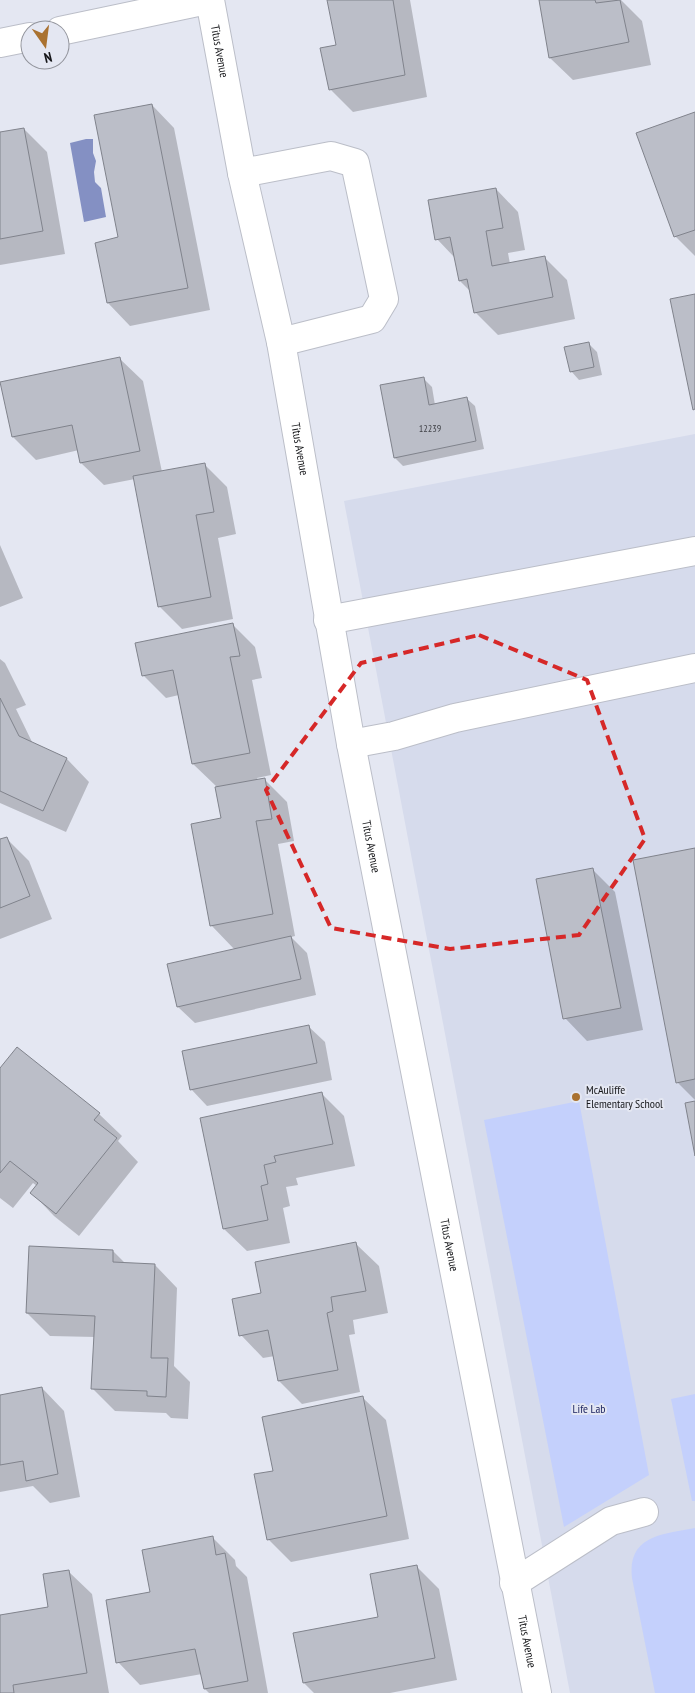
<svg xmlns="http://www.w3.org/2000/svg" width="695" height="1693" viewBox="0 0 695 1693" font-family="'PT Sans Narrow',sans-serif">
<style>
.built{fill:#d6dbec}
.green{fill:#c4d0fc}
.water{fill:#8490c3}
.shadow{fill:#0003}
.building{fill:#bbbec8;stroke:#80838c}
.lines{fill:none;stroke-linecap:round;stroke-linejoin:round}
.minor-casing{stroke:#bbbec8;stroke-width:30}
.minor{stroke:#fff;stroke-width:28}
.marked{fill:none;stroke:#d62828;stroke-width:4;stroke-dasharray:10 6;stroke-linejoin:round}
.poi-dot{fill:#aa7230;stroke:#e4e7f2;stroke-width:2}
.labels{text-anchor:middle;stroke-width:4;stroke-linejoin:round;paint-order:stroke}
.number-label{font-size:10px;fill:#3f4146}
.street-label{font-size:12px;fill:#16171a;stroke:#e4e7f2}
.poi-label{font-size:12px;fill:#16171a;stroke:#e4e7f2;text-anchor:start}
.park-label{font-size:12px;fill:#1e2561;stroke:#e4e7f2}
</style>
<rect width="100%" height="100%" fill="#e4e7f2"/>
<path class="built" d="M 695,434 L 695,1693 L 570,1693 L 344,501 Z"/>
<path class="green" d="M 579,1101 L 649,1475 L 564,1527 L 484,1120 Z
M 695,1394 L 695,1501 L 692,1501 L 671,1399 Z
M 695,1528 L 695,1693 L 655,1693 L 632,1578 C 627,1535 664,1534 695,1528 Z"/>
<path class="water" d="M 86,139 L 93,139 L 93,153 L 96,161 L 94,172 L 95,182 L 101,188 L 106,217 L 84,222 L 70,143 Z"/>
<path class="shadow" d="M 328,0 L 410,0 L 427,97 L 353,112 L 330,89 L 337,46 Z
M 539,0 L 621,0 L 642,21 L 651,65 L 573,80 L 550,58 Z
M 152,105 L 174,128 L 210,310 L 130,326 L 108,303 L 120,238 Z
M 695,113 L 695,256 L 676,237 L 638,134 Z
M 24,129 L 47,152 L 65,254 L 0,265 L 0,134 Z
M 496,189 L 518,212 L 525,250 L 508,253 L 510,264 L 544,257 L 567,280 L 575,319 L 498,335 L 475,312 L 471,292 L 460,281 L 455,258 L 437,239 Z
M 588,343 L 597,352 L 602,375 L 579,380 L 571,371 Z
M 120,359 L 143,381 L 162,472 L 204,464 L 227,487 L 236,534 L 218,538 L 233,619 L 182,629 L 159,606 L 135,479 L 104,485 L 81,463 L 79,450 L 36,460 L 13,437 L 2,383 Z
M 423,378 L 432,387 L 435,405 L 466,398 L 475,406 L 484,449 L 403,466 L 395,458 Z
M 0,545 L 23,598 L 0,607 Z
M 233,625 L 255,647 L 262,678 L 252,680 L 271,775 L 257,778 L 258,780 L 264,779 L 287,802 L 294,841 L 278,844 L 295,936 L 291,937 L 307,953 L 316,995 L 195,1023 L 178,1007 L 169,965 L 235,950 L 211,925 L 223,819 L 216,786 L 193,764 L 179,695 L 166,698 L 143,675 Z
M 0,659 L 5,663 L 26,705 L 16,709 L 33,744 L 67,759 L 89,782 L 66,832 L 0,803 Z
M 6,838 L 29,861 L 52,919 L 0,939 L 0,841 Z
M 695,849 L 695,1100 L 677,1082 Z
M 593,870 L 615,892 L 643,1030 L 587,1041 L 565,1018 Z
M 308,1026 L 325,1042 L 332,1080 L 207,1106 L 191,1089 Z
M 0,1070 L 99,1114 L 122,1136 L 118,1141 L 138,1162 L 79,1236 L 54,1216 L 32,1193 L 37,1186 L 33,1183 L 13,1208 L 0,1198 Z
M 322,1094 L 344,1116 L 355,1166 L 296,1178 L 298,1185 L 286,1187 L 290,1206 L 283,1208 L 290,1243 L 247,1251 L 224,1229 L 202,1119 Z
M 356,1244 L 379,1266 L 388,1313 L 353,1320 L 355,1334 L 349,1335 L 360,1392 L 302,1404 L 279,1381 L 275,1356 L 263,1358 L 241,1335 L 263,1294 Z
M 113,1251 L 126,1264 L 155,1265 L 177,1288 L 174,1366 L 190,1382 L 188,1419 L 171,1418 L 166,1413 L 115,1411 L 93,1389 L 95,1337 L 50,1336 L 27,1313 Z
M 42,1388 L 64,1411 L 80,1497 L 50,1503 L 33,1486 L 0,1492 L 0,1396 Z
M 363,1398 L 386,1420 L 409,1539 L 291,1562 L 268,1539 L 275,1472 Z
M 212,1537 L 235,1560 L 236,1566 L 247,1577 L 268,1693 L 209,1693 L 205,1689 L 202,1674 L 140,1685 L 118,1662 L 152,1593 Z
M 416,1566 L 439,1589 L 457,1680 L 390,1693 L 314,1693 L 304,1683 L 379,1618 Z
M 69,1572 L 92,1594 L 109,1693 L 0,1693 L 0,1617 L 49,1608 Z"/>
<path class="building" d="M 327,0 L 393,0 L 405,75 L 329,90 L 320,48 L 336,45 Z
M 539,0 L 595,0 L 596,3 L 620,0 L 629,42 L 549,58 Z
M 152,104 L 188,288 L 107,303 L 95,243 L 118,237 L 94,115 Z
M 695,112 L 695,230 L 674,237 L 636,133 Z
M 24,128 L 43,231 L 0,239 L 0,132 Z
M 496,188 L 503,228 L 486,231 L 492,266 L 545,256 L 553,297 L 474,313 L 467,279 L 459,281 L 450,237 L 435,240 L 428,200 Z
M 695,294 L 695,409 L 693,410 L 670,299 Z
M 589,342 L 594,367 L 570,372 L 564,347 Z
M 120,357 L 140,451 L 80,463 L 72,425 L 12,437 L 0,382 Z
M 424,377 L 429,405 L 467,397 L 476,441 L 394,458 L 380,385 Z
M 205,463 L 214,512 L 196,515 L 211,597 L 158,607 L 133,476 Z
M 233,623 L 240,656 L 230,657 L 250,753 L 192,764 L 173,670 L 142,676 L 135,643 Z
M 0,698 L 19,736 L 67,758 L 43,811 L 0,791 Z
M 265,778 L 272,819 L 256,821 L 273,914 L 210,926 L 191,824 L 221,818 L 215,787 Z
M 7,837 L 30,896 L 0,908 L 0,839 Z
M 695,848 L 695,1079 L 676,1083 L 633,860 Z
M 593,868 L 621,1008 L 563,1019 L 536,879 Z
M 291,936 L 301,979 L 177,1007 L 167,964 Z
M 309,1025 L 317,1063 L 190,1090 L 182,1051 Z
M 17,1047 L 100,1113 L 94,1120 L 117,1138 L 56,1214 L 30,1193 L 38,1183 L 10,1161 L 0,1173 L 0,1068 Z
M 322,1092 L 333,1144 L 274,1156 L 276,1162 L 264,1165 L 268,1184 L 261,1186 L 268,1220 L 223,1229 L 200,1118 Z
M 695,1101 L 695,1156 L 685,1103 Z
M 356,1242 L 366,1291 L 331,1297 L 333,1311 L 327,1313 L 338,1370 L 278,1381 L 268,1330 L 239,1336 L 232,1299 L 261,1293 L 255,1262 Z
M 29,1246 L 113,1250 L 113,1262 L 155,1264 L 151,1358 L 168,1358 L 166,1397 L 147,1396 L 147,1391 L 91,1389 L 95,1316 L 26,1313 Z
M 42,1387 L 58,1474 L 26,1481 L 23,1461 L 0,1465 L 0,1395 Z
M 363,1396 L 387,1516 L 267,1540 L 254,1474 L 273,1471 L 262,1417 Z
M 213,1536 L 216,1555 L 225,1553 L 248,1681 L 204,1689 L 195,1649 L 116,1663 L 106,1600 L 150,1592 L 142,1550 Z
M 417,1565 L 435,1658 L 303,1683 L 293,1633 L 378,1617 L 370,1574 Z
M 69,1570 L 87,1673 L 13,1685 L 14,1693 L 0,1693 L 0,1615 L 48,1607 L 43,1574 Z"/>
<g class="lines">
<defs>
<g id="minor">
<path id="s1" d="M 210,0 L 242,173 L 281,342 L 351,744 L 537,1693"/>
<path d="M 60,31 L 207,0"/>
<path d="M 0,43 L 30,37"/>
<path d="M 242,173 L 331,156 L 355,163 L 384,299 L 372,319 L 281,342"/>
<path d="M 328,620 L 695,551"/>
<path d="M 351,744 L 394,736 L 455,718 L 695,668"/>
<path d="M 514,1583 L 611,1521 L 644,1512"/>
</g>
</defs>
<use href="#minor" class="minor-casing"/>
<use href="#minor" class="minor"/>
</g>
<path class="marked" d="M 479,635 L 587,680 L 645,839 L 579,935 L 450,949 L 331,928 L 266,790 L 361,663 Z"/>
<circle class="poi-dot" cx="576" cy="1097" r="5"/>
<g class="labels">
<g class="number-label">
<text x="430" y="432">12239</text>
</g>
<g class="street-label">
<text dy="4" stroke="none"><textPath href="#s1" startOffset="52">Titus Avenue</textPath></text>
<text dy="4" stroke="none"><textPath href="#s1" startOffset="458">Titus Avenue</textPath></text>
<text dy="4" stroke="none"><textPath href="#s1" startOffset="862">Titus Avenue</textPath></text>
<text dy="4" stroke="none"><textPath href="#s1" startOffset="1268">Titus Avenue</textPath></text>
<text dy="4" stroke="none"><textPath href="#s1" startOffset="1672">Titus Avenue</textPath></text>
</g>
<g class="poi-label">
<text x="586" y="1094">McAuliffe<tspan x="586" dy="14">Elementary School</tspan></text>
</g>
<g class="park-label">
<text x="589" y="1413">Life Lab</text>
</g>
</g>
<g transform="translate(45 45) rotate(166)"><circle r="24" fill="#e4e7f2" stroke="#92949c"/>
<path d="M0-4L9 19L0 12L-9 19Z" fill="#aa7230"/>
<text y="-8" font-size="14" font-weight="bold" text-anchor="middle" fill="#16171a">N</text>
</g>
</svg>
